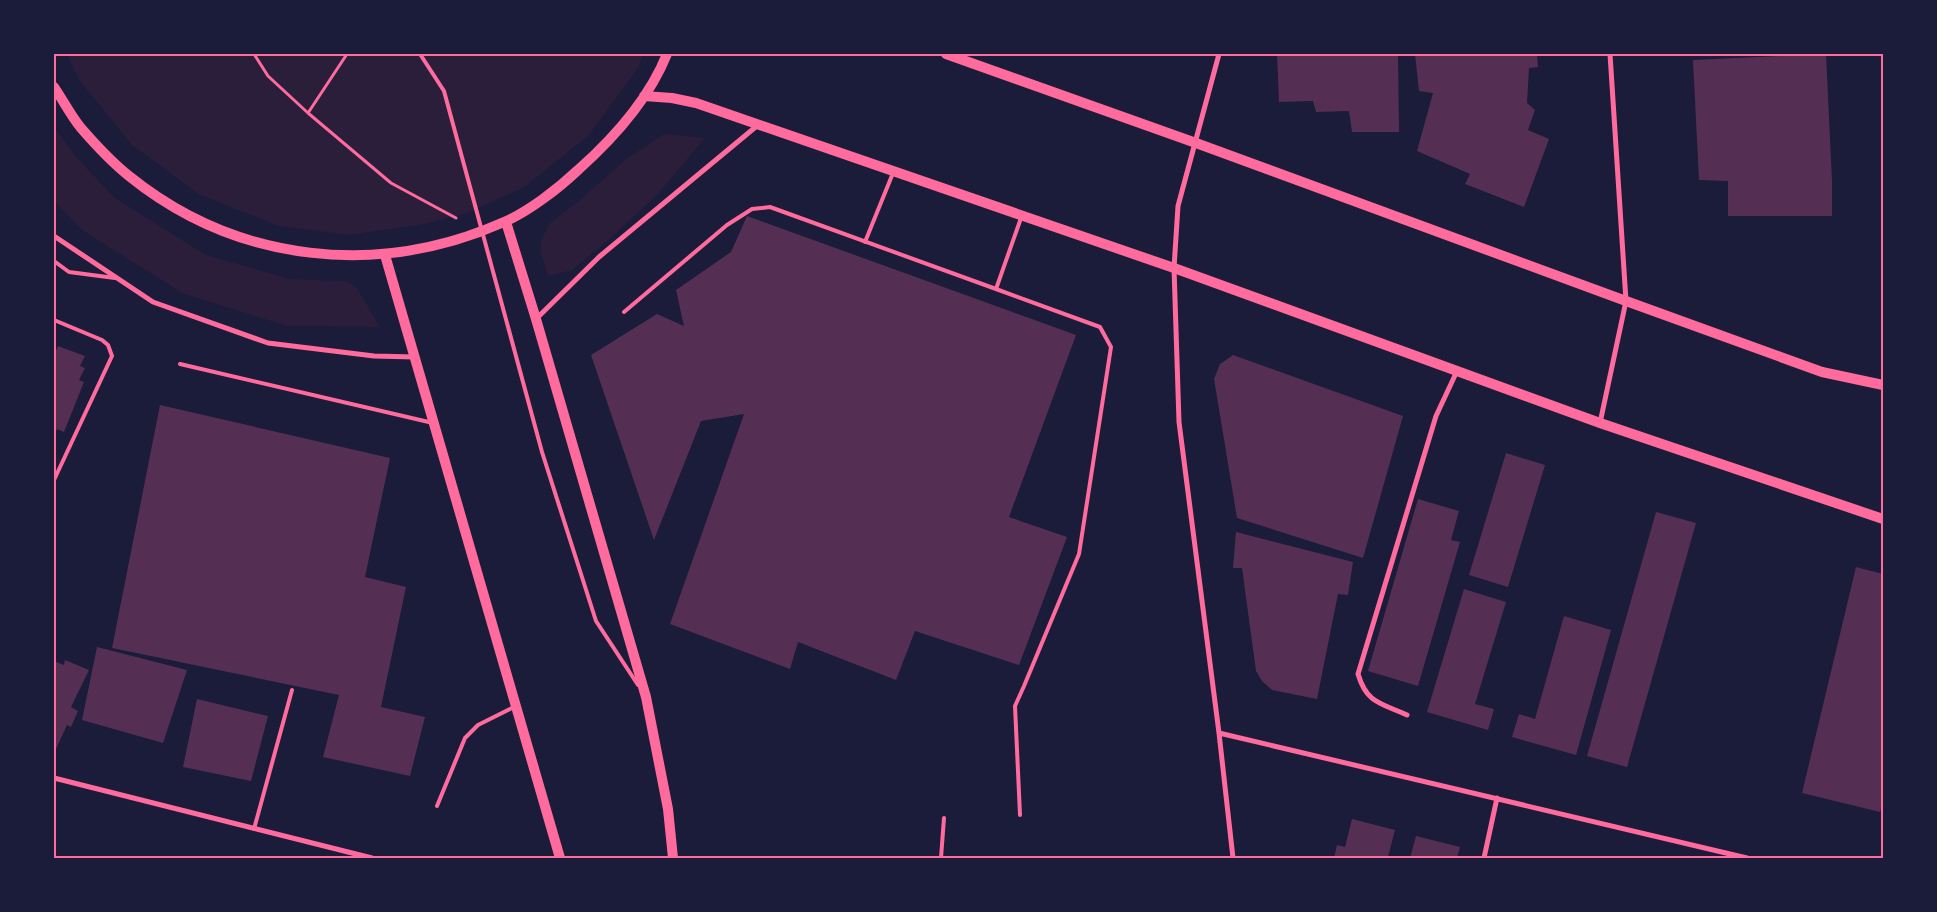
<svg xmlns="http://www.w3.org/2000/svg" width="1937" height="912" viewBox="0 0 1937 912" font-family="'IBM Plex Serif',serif">
<style>
.green{fill:#2a1e3b}
.building{fill:#542f53}
.lines{fill:none;stroke-linecap:round;stroke-linejoin:round}
.path{stroke:#ff6b9d;stroke-width:3}
.service{stroke:#ff6b9d;stroke-width:4}
.minor{stroke:#ff6b9d;stroke-width:5}
.secondary{stroke:#ff6b9d;stroke-width:10}
.neatline{fill:none;stroke:#ff6b9d;stroke-width:2}
</style>
<rect width="100%" height="100%" fill="#1b1b3a"/>
<path class="green" d="M 67,54 L 643,54 L 638,68 L 589,135 L 523,188 L 465,214 L 425,224 L 349,235 L 279,226 L 200,195 L 132,145 L 79,80 Z
M 54,127 L 76,157 L 115,198 L 206,255 L 290,279 L 347,281 L 357,288 L 380,327 L 287,326 L 182,293 L 82,230 L 54,201 Z
M 664,134 L 705,138 L 658,194 L 606,242 L 572,270 L 548,276 L 541,253 L 541,240 L 550,223 L 580,200 L 626,159 Z"/>
<path class="building" d="M 1277,54 L 1398,54 L 1399,132 L 1352,132 L 1349,111 L 1316,112 L 1313,101 L 1279,102 Z
M 1415,54 L 1537,54 L 1538,67 L 1529,68 L 1527,103 L 1535,110 L 1528,130 L 1549,139 L 1524,207 L 1465,184 L 1470,174 L 1417,151 L 1433,93 L 1419,91 Z
M 1826,54 L 1832,181 L 1832,216 L 1728,216 L 1728,181 L 1699,180 L 1693,60 Z
M 747,216 L 1076,335 L 1009,517 L 1067,537 L 1019,665 L 915,631 L 896,680 L 798,642 L 790,669 L 670,624 L 744,414 L 701,421 L 654,540 L 591,355 L 657,314 L 684,326 L 676,290 L 731,252 Z
M 58,346 L 85,356 L 80,366 L 85,368 L 79,380 L 84,382 L 64,432 L 57,429 L 54,436 L 54,355 Z
M 1233,355 L 1403,416 L 1363,558 L 1237,518 L 1214,379 L 1220,364 Z
M 160,405 L 390,458 L 365,577 L 406,587 L 381,707 L 425,717 L 410,776 L 323,757 L 339,695 L 112,648 Z
M 1506,453 L 1545,465 L 1508,587 L 1469,575 Z
M 1418,499 L 1459,511 L 1451,540 L 1460,542 L 1418,686 L 1368,671 Z
M 1656,512 L 1696,523 L 1627,767 L 1587,756 Z
M 1236,532 L 1353,562 L 1348,595 L 1338,594 L 1317,699 L 1272,690 L 1262,681 L 1256,671 L 1242,568 L 1233,568 Z
M 1856,567 L 1883,574 L 1883,802 L 1880,812 L 1802,793 Z
M 1464,589 L 1506,602 L 1475,704 L 1494,709 L 1488,730 L 1427,712 Z
M 1564,616 L 1611,630 L 1576,755 L 1512,737 L 1519,714 L 1535,719 Z
M 97,647 L 187,670 L 163,743 L 82,720 Z
M 65,660 L 89,670 L 71,707 L 78,711 L 71,727 L 67,725 L 56,749 L 54,748 L 54,661 L 64,665 Z
M 197,699 L 268,716 L 251,781 L 183,767 Z
M 1352,819 L 1395,830 L 1388,857 L 1393,858 L 1334,858 L 1337,845 L 1345,847 Z
M 1416,836 L 1460,847 L 1457,858 L 1410,858 Z"/>
<g class="lines">
<path class="path" d="M 254,54 L 268,76 L 308,113
M 347,54 L 308,113 L 391,183 L 456,218"/>
<path class="service" d="M 420,54 L 444,91 L 542,452 L 596,621 L 638,685
M 865,242 L 893,173
M 54,261 L 69,272 L 115,278
M 624,312 L 727,225 L 752,209 L 770,207 L 996,289
M 54,320 L 102,340 L 108,345 L 112,356 L 54,480
M 180,364 L 433,423
M 437,806 L 465,738 L 478,725 L 514,707
M 1020,815 L 1015,706 L 1024,686 L 1079,554 L 1111,347 L 1100,327 L 996,289 L 1021,218
M 254,829 L 292,690
M 941,858 L 944,818"/>
<path class="minor" d="M 1219,54 L 1178,206 L 1174,268 L 1179,422 L 1219,733 L 1233,858
M 54,236 L 153,302 L 268,343 L 374,356 L 415,357
M 536,319 L 599,257 L 758,125
M 1600,423 L 1626,301 L 1610,54
M 1407,715 C 1381,703 1367,704 1358,674 L 1436,416 L 1457,371
M 1219,733 L 1747,858
M 54,778 L 372,858
M 1484,858 L 1497,798"/>
<path class="secondary" d="M 946,54 L 1196,143 L 1626,301 L 1822,372 L 1883,385
M 54,87 C 63,100 71,116 81,128 C 94,143 114,164 129,176 C 237,263 378,278 504,222 C 528,212 559,188 578,170 C 614,138 649,99 667,54
M 644,96 L 672,98 L 696,103 L 1174,268 L 1600,423 L 1883,519
M 506,222 L 536,319 L 646,697 L 668,809 L 673,858
M 385,255 L 560,858"/>
</g>
<rect width="1937" height="912" fill="none" stroke="#1b1b3a" stroke-width="110"/>
<rect x="55" y="55" width="1827" height="802" class="neatline"/>
</svg>
